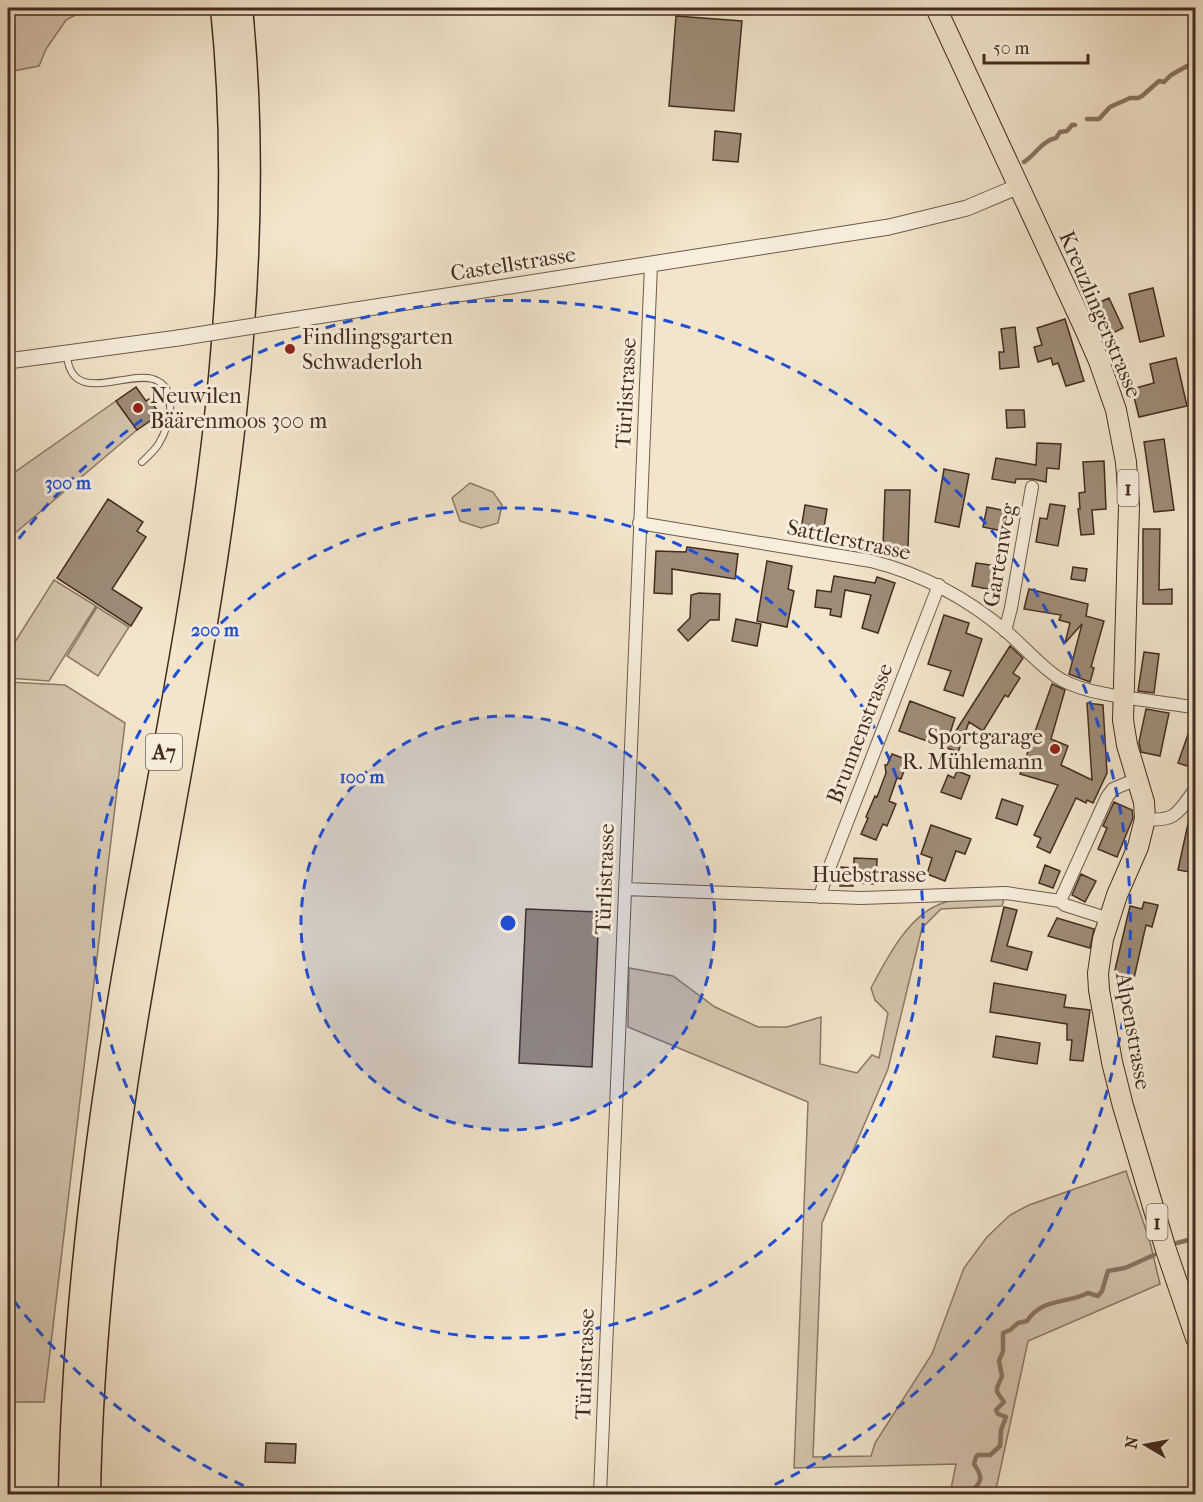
<svg xmlns="http://www.w3.org/2000/svg" width="1203" height="1502" viewBox="0 0 1203 1502" font-family="'IM FELL French Canon',serif">
<style>
.green{fill:#d4c5ae;stroke:#8c7867;stroke-width:1.5}
.lines{fill:none;stroke-linecap:round;stroke-linejoin:round}
.stream{stroke:#887564;stroke-width:4.5}
.building{fill:#9e8c79;stroke:#432b20;stroke-width:1.5}
.service-casing{stroke:#6f5a4b;stroke-width:8}
.minor-casing{stroke:#6f5a4b;stroke-width:14}
.tertiary-casing{stroke:#6f5a4b;stroke-width:17}
.primary-casing{stroke:#432b20;stroke-width:22}
.motorway-casing{stroke:#432b20;stroke-width:25}
.service{stroke:#f7eedd;stroke-width:6}
.minor{stroke:#f7eedd;stroke-width:12}
.tertiary{stroke:#f7eedd;stroke-width:15}
.primary{stroke:#f2e5cb;stroke-width:20}
.motorway{stroke:#f2e5cb;stroke-width:22}
.tertiary-bridge-casing{stroke:#6f5a4b;stroke-width:17;stroke-linecap:butt}
.tertiary-bridge{stroke:#f7eedd;stroke-width:15}
.ring{fill:none;stroke:#1d4ed8;stroke-width:3;stroke-dasharray:10 8}
.poi-dot{fill:#8f2418;stroke:#f7eedd;stroke-width:2}
.labels{text-anchor:middle;stroke-width:6;stroke-linejoin:round;paint-order:stroke}
.shield{fill:#f7eedd;stroke:#796659;stroke-width:1.5}
.shield-label{font-size:21px;font-weight:bold;fill:#432b20}
.street-label{font-size:22px;fill:#432b20;stroke:#f7eedd}
.poi-label{font-size:22px;fill:#432b20;stroke:#f7eedd;text-anchor:start}
.centre{fill:#1d4ed8;stroke:#f7eedd;stroke-width:3}
.ring-label{font-size:18px;text-anchor:middle;font-weight:bold;fill:#1d4ed8;stroke:#f7eedd;stroke-width:6;stroke-linejoin:round;paint-order:stroke}
</style>
<rect width="100%" height="100%" fill="#f2e5cb"/>
<filter id="stains"><feTurbulence type="fractalNoise" baseFrequency=".00333" numOctaves="4"/><feColorMatrix values="0 0 0 0 .2 0 0 0 0 .09 0 0 0 0 .02 0 0 0 .5 -.17"/></filter>
<radialGradient id="worn" r=".72"><stop offset=".6" stop-color="#630" stop-opacity="0"/><stop offset="1" stop-color="#630" stop-opacity=".3"/></radialGradient>
<path class="green" d="M 8,8 L 88,8 L 66,20 L 46,49 L 39,66 L 8,72 Z
M 116,401 L 137,430 L 8,539 L 8,477 Z
M 470,483 L 493,492 L 502,505 L 498,523 L 481,528 L 460,521 L 452,498 Z
M 54,580 L 96,606 L 49,681 L 8,678 L 8,653 Z
M 97,607 L 129,627 L 98,676 L 67,656 Z
M 8,682 L 65,685 L 125,723 L 44,1402 L 8,1402 Z
M 966,897 L 1004,899 L 1002,906 L 941,909 L 922,928 L 888,1069 L 822,1223 L 813,1457 L 871,1456 L 875,1443 L 932,1354 L 964,1268 L 987,1237 L 1010,1215 L 1029,1205 L 1126,1171 L 1150,1242 L 1160,1284 L 1028,1341 L 995,1494 L 950,1494 L 956,1464 L 794,1468 L 808,1102 L 628,1027 L 629,968 L 673,976 L 715,1007 L 758,1027 L 787,1027 L 821,1017 L 820,1064 L 857,1073 L 872,1055 L 879,1058 L 888,1013 L 875,1000 L 871,988 C 887,958 909,914 943,903 C 950,900 958,899 966,897 Z"/>
<g class="lines">
<path class="stream" d="M 1087,119 L 1099,119 L 1110,107 L 1130,98 L 1138,98 L 1142,96 L 1159,81 L 1164,82 L 1171,75 L 1196,61
M 1024,162 C 1035,155 1043,140 1056,138 L 1060,132 L 1067,131 L 1072,125 L 1075,125
M 1177,1243 L 1196,1238
M 971,1494 C 980,1481 985,1480 974,1464 L 976,1457 L 978,1455 L 990,1455 L 1000,1446 L 1001,1430 L 1006,1417 L 998,1414 L 996,1410 L 1004,1402 L 997,1392 L 997,1388 L 1002,1376 L 999,1361 L 1003,1351 L 1003,1333 L 1010,1330 L 1018,1323 L 1027,1321 C 1042,1298 1066,1304 1088,1293 L 1098,1296 L 1102,1291 L 1108,1271 L 1125,1268 L 1154,1255"/>
</g>
<path class="building" d="M 676,16 L 742,21 L 734,111 L 669,106 Z
M 715,131 L 741,134 L 738,162 L 713,160 Z
M 1153,288 L 1164,336 L 1140,342 L 1129,294 Z
M 1109,298 L 1123,328 L 1111,334 L 1098,303 Z
M 1065,319 L 1084,381 L 1066,386 L 1058,363 L 1053,365 L 1051,358 L 1038,362 L 1034,347 L 1042,345 L 1037,328 Z
M 1015,327 L 1019,367 L 1000,369 L 999,352 L 1004,352 L 1001,329 Z
M 1176,358 L 1187,406 L 1139,417 L 1132,389 L 1154,383 L 1150,364 Z
M 136,387 L 146,401 L 149,399 L 160,414 L 137,430 L 116,401 Z
M 1006,410 L 1024,410 L 1025,427 L 1007,428 Z
M 1164,439 L 1174,510 L 1154,512 L 1144,442 Z
M 1037,443 L 1061,444 L 1059,469 L 1047,468 L 1046,482 L 1033,479 L 1016,479 L 1015,483 L 992,479 L 996,458 L 1036,465 Z
M 1104,461 L 1106,509 L 1092,510 L 1094,534 L 1081,535 L 1078,509 L 1080,509 L 1079,493 L 1085,492 L 1083,462 Z
M 944,469 L 969,474 L 959,527 L 935,522 Z
M 885,490 L 910,490 L 908,548 L 883,547 Z
M 108,499 L 143,522 L 137,531 L 146,537 L 112,589 L 142,608 L 131,626 L 57,578 Z
M 1050,504 L 1065,506 L 1058,546 L 1036,542 L 1040,518 L 1047,519 Z
M 805,505 L 827,509 L 822,540 L 800,536 Z
M 987,507 L 1011,512 L 1007,532 L 983,527 Z
M 1143,529 L 1160,529 L 1159,590 L 1172,589 L 1172,604 L 1143,604 Z
M 687,547 L 738,554 L 735,579 L 672,569 L 672,594 L 654,593 L 656,551 L 686,552 Z
M 767,561 L 792,566 L 788,589 L 794,591 L 787,627 L 757,621 Z
M 976,563 L 997,566 L 993,590 L 972,586 Z
M 1073,567 L 1087,569 L 1085,581 L 1071,579 Z
M 834,576 L 875,583 L 877,577 L 895,583 L 878,633 L 862,628 L 871,595 L 845,590 L 841,617 L 830,615 L 831,609 L 815,607 L 817,590 L 831,592 Z
M 1029,589 L 1088,604 L 1086,616 L 1104,621 L 1091,667 L 1094,668 L 1090,682 L 1069,674 L 1082,624 L 1065,643 L 1070,623 L 1059,620 L 1061,615 L 1024,609 Z
M 699,593 L 720,594 L 719,620 L 710,620 L 688,641 L 678,630 L 690,618 L 691,595 Z
M 944,615 L 969,623 L 966,633 L 982,639 L 963,696 L 944,690 L 951,671 L 928,664 Z
M 736,619 L 761,624 L 757,646 L 732,641 Z
M 1010,646 L 1023,658 L 1013,673 L 1020,678 L 1008,697 L 1005,695 L 983,731 L 969,722 L 958,752 L 899,731 L 910,701 L 955,718 L 949,736 L 952,737 Z
M 1144,652 L 1159,654 L 1154,693 L 1138,691 Z
M 1052,684 L 1065,690 L 1051,739 L 1068,746 L 1061,765 L 1092,780 L 1087,703 L 1103,705 L 1107,773 L 1093,803 L 1087,800 L 1086,803 L 1076,798 L 1050,853 L 1037,847 L 1041,838 L 1034,835 L 1058,785 L 1020,774 Z
M 1146,709 L 1169,713 L 1160,756 L 1141,752 L 1139,742 Z
M 1194,717 L 1196,718 L 1196,769 L 1178,763 Z
M 892,754 L 908,760 L 901,779 L 897,778 L 889,801 L 896,804 L 887,826 L 883,824 L 876,840 L 861,834 L 868,818 L 866,817 L 875,796 L 877,797 L 886,773 L 885,765 L 887,765 Z
M 957,771 L 970,776 L 961,799 L 941,792 L 948,775 L 954,778 Z
M 1002,799 L 1023,806 L 1017,825 L 996,818 Z
M 1114,802 L 1132,810 L 1133,818 L 1117,857 L 1098,849 L 1107,828 L 1103,826 Z
M 1196,809 L 1196,873 L 1178,870 L 1191,810 Z
M 931,825 L 971,839 L 965,854 L 956,851 L 945,881 L 927,874 L 932,858 L 921,854 Z
M 854,858 L 877,859 L 876,884 L 853,883 L 853,886 L 840,886 L 841,867 L 854,868 Z
M 1045,865 L 1060,871 L 1053,888 L 1039,883 Z
M 1081,874 L 1096,881 L 1085,902 L 1072,895 Z
M 1144,902 L 1158,905 L 1152,927 L 1146,925 L 1134,978 L 1114,974 L 1130,906 L 1142,909 Z
M 1004,907 L 1017,910 L 1007,946 L 1032,952 L 1027,970 L 991,961 Z
M 526,909 L 599,912 L 592,1067 L 519,1063 Z
M 1057,918 L 1094,929 L 1090,948 L 1048,936 Z
M 994,983 L 1066,995 L 1064,1007 L 1090,1010 L 1083,1061 L 1070,1060 L 1072,1040 L 1067,1040 L 1067,1024 L 990,1012 Z
M 996,1036 L 1040,1043 L 1037,1064 L 993,1057 Z
M 266,1443 L 296,1444 L 295,1463 L 265,1462 Z"/>
<g class="lines">
<defs>
<path id="service" d="M 67,355 C 71,406 125,371 153,379 C 181,388 169,427 158,445 C 154,451 148,456 142,462"/>
<path id="minor" d="M 639,523 L 871,561 C 922,574 967,598 1007,632 C 1022,645 1046,672 1062,680 C 1094,698 1158,700 1196,708
M 1005,631 L 1011,608 L 1032,487
M 1145,819 C 1177,822 1178,812 1196,788
M 625,889 L 861,898 L 1006,893 L 1060,901 L 1065,905 L 1109,919
M 820,897 L 825,879 L 939,585
M 1060,901 L 1107,797 L 1113,789 L 1137,779
M 600,1494 L 651,265"/>
<path id="tertiary" d="M 285,321 L 889,227 L 967,208 L 1019,186
M 8,361 L 178,338"/>
<path id="primary" d="M 936,8 L 1085,329 L 1099,361 L 1116,410 L 1126,462 L 1129,505 L 1123,720 L 1127,745 L 1144,802 L 1145,819 L 1138,847 L 1117,895 L 1103,939 L 1098,973 L 1099,990 L 1112,1062 L 1123,1106 L 1166,1250 L 1196,1338"/>
<path id="motorway" d="M 70,1494 C 73,1321 94,1149 123,978 C 179,658 256,335 222,8
M 89,1494 C 92,1323 113,1154 142,986 C 197,662 274,338 241,8"/>
</defs>
<use href="#service" class="service-casing"/>
<use href="#minor" class="minor-casing"/>
<use href="#tertiary" class="tertiary-casing"/>
<use href="#primary" class="primary-casing"/>
<use href="#motorway" class="motorway-casing"/>
<use href="#service" class="service"/>
<use href="#minor" class="minor"/>
<use href="#tertiary" class="tertiary"/>
<use href="#primary" class="primary"/>
<use href="#motorway" class="motorway"/>
<defs>
<path id="tertiary-bridge" d="M 178,338 L 285,321"/>
</defs>
<use href="#tertiary-bridge" class="tertiary-bridge-casing"/>
<use href="#tertiary-bridge" class="tertiary-bridge"/>
</g>
<circle cx="508" cy="923" r="207" fill="#1d4ed8" fill-opacity=".12"/>
<g class="ring">
<circle cx="508" cy="923" r="207"/>
<circle cx="508" cy="923" r="415"/>
<path d="M260 1493A622 622 0 0 1 8 1293M8 553A622 622 0 1 1 756 1493"/>
</g>
<g class="poi-dot">
<circle cx="290" cy="349" r="6"/>
<circle cx="138" cy="408" r="6"/>
<circle cx="1055" cy="749" r="6"/>
</g>
<g class="labels">
<g class="shield">
<rect x="1117.5" y="470" width="21" height="36" rx="4.5"/>
<rect x="146" y="734" width="36" height="36" rx="4.5"/>
<rect x="1146.5" y="1204" width="21" height="36" rx="4.5"/>
</g>
<g class="shield-label">
<text x="1128" y="495">1</text>
<text x="164" y="759">A7</text>
<text x="1157" y="1229">1</text>
</g>
<g class="street-label">
<text transform="translate(513 263) rotate(-9)" y="8">Castellstrasse</text>
<text transform="translate(1101 314) rotate(67)" y="8">Kreuzlingerstrasse</text>
<text transform="translate(625 393) rotate(-87)" y="8">Türlistrasse</text>
<text transform="translate(849 539) rotate(12)" y="8">Sattlerstrasse</text>
<text transform="translate(999 555) rotate(-80)" y="8">Gartenweg</text>
<text transform="translate(859 733) rotate(-69)" y="8">Brunnenstrasse</text>
<text x="869" y="882">Huebstrasse</text>
<text transform="translate(604 879) rotate(-88)" y="8">Türlistrasse</text>
<text transform="translate(1134 1031) rotate(80)" y="8">Alpenstrasse</text>
<text transform="translate(584 1364) rotate(-88)" y="8">Türlistrasse</text>
</g>
<g class="poi-label">
<text x="302" y="344">Findlingsgarten<tspan x="302" dy="25">Schwaderloh</tspan></text>
<text x="150" y="403">Neuwilen<tspan x="150" dy="25">Bäärenmoos 300 m</tspan></text>
<text x="1043" y="744" text-anchor="end">Sportgarage<tspan x="1043" dy="25">R. Mühlemann</tspan></text>
</g>
</g>
<circle cx="508" cy="923" r="9" class="centre"/>
<g class="ring-label">
<text x="68" y="489">300 m</text>
<text x="215" y="636">200 m</text>
<text x="362" y="783">100 m</text>
</g>
<rect width="1203" height="1502" fill="none" stroke="#f2e5cb" stroke-width="30"/>
<rect x="9" y="9" width="1185" height="1484" fill="none" stroke="#432b20" stroke-width="3"/>
<rect x="15" y="15" width="1173" height="1472" fill="none" stroke="#432b20" stroke-width="1.5"/>
<g transform="translate(1146 1445) rotate(280)" stroke="#f7eedd" stroke-width="4.5" paint-order="stroke">
<path d="M0-4.5L10 22L0 15L-10 22Z" fill="#432b20"/>
<text y="-9" font-size="16" font-weight="bold" text-anchor="middle" fill="#432b20">N</text>
</g>
<path d="M984 54v9h104v-9" fill="none" stroke="#432b20" stroke-width="3"/>
<text x="993" y="54" font-size="18" fill="#432b20" stroke="#f7eedd" stroke-width="4.5" paint-order="stroke">50 m</text>
<rect width="100%" height="100%" filter="url(#stains)"/>
<rect width="100%" height="100%" fill="url(#worn)"/>
</svg>
